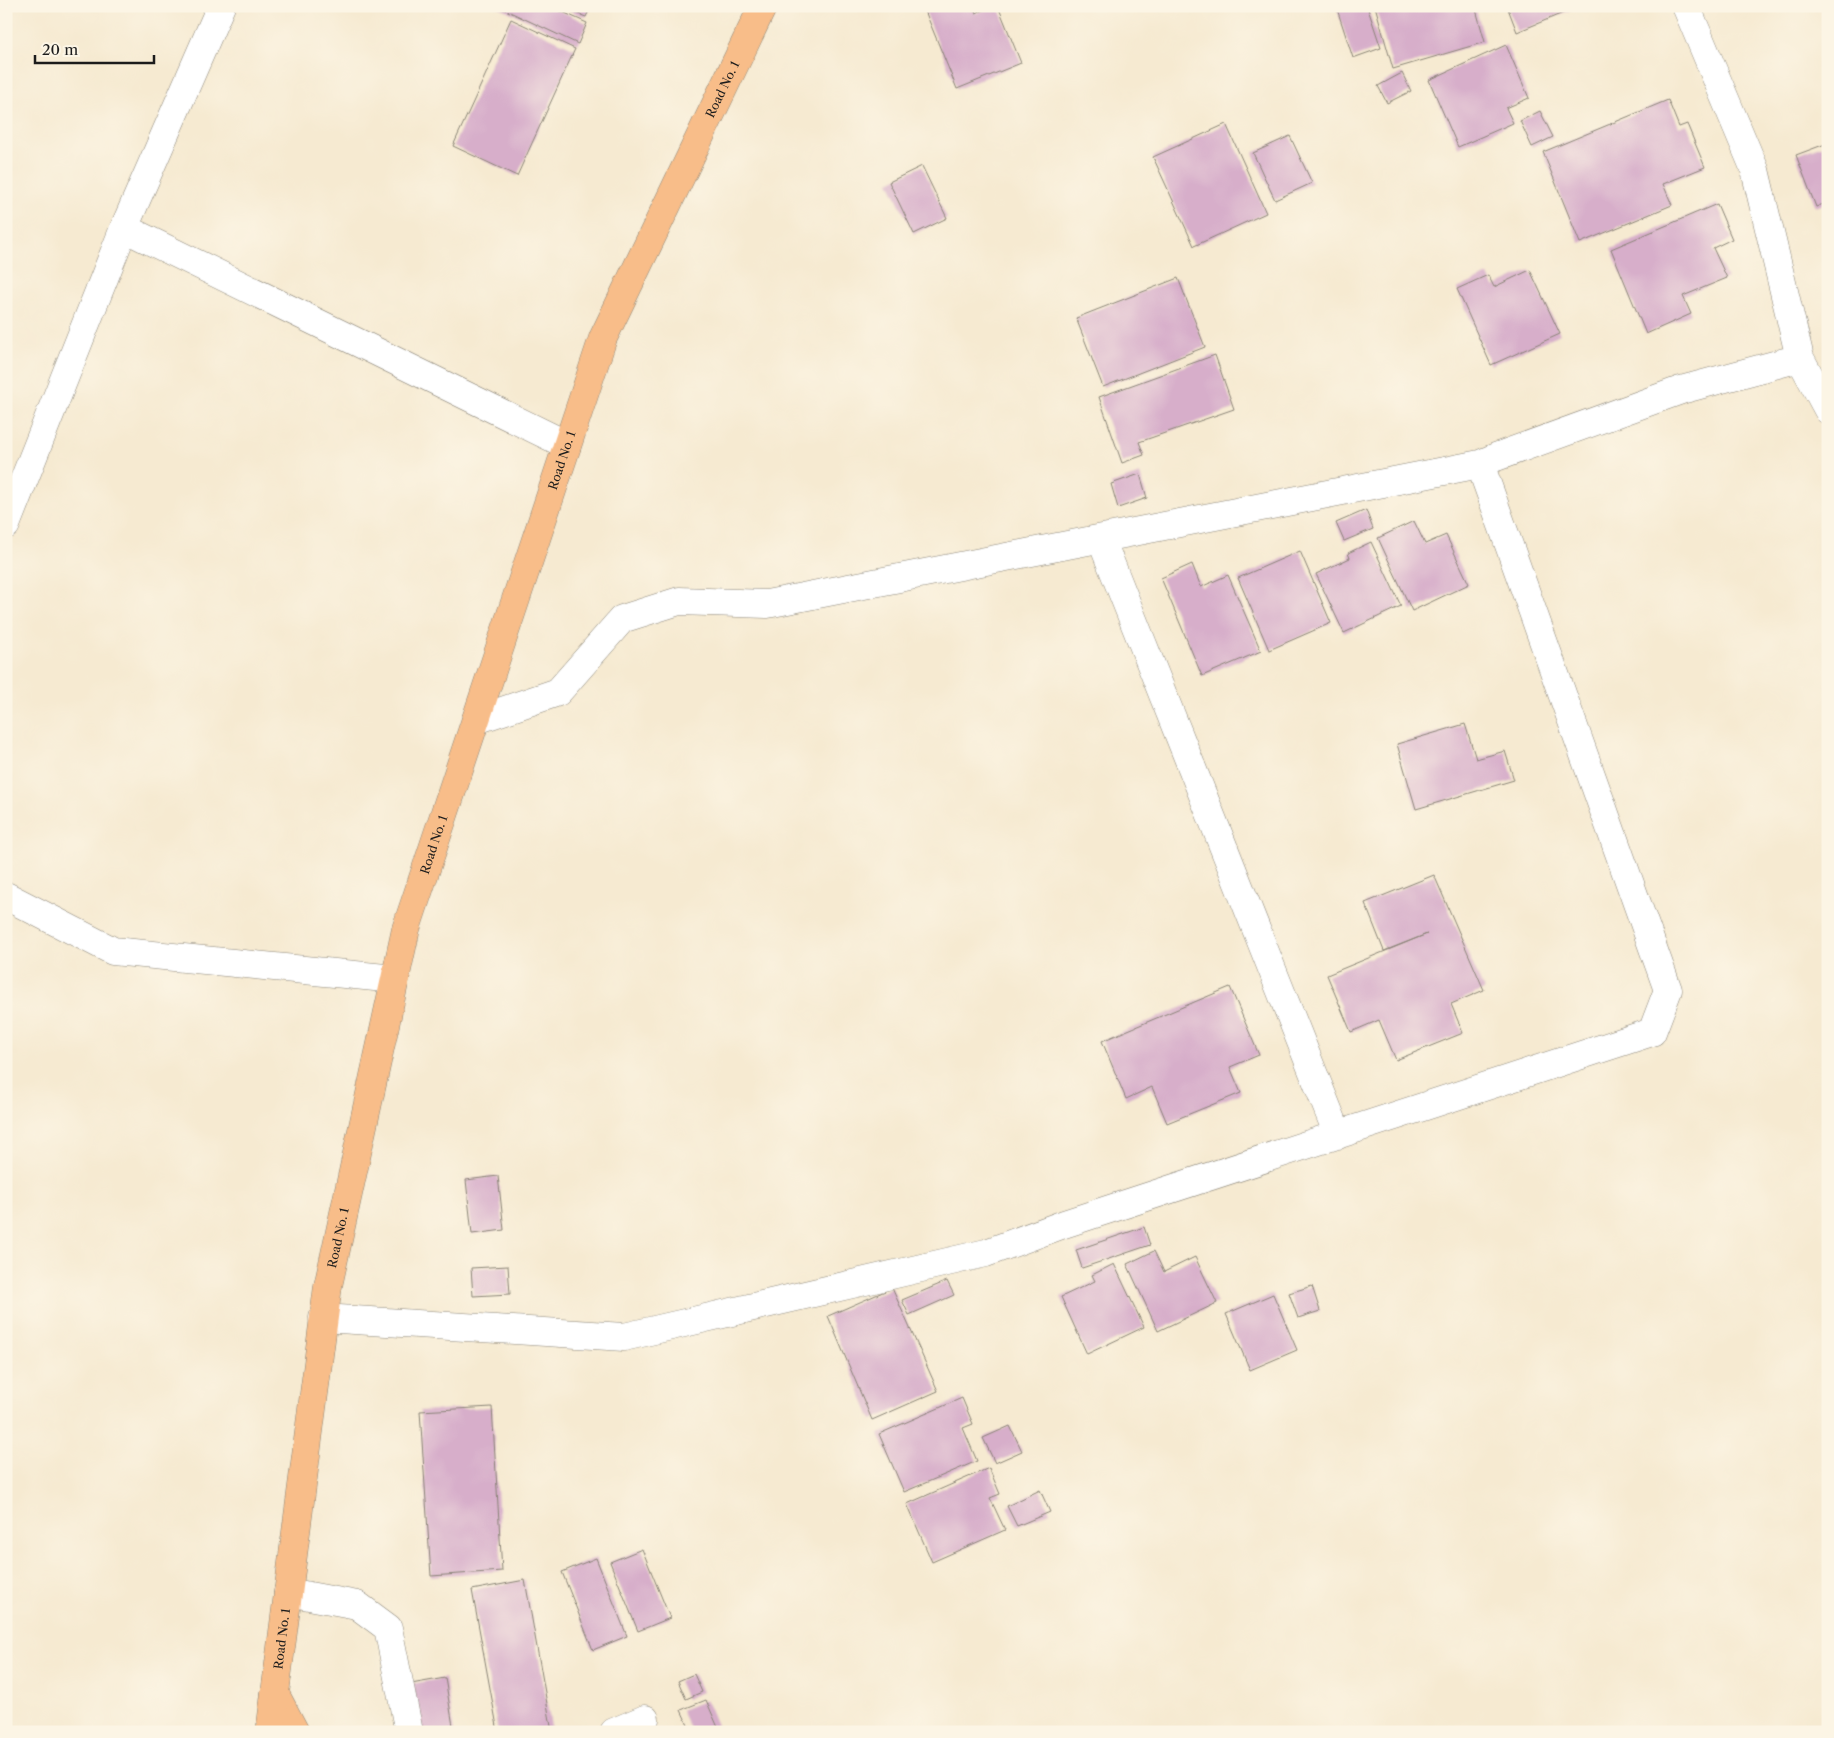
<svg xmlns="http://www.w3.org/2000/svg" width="1834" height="1738" viewBox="0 0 1834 1738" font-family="'Libre Caslon Text',serif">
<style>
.building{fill:#d7aeca}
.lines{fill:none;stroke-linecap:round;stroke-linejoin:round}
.minor-casing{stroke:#898376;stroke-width:29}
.major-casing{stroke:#898376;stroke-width:29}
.highway-casing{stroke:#898376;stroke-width:29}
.minor{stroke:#fff;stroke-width:28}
.major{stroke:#f8bd89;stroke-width:28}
.highway{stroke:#f8bd89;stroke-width:28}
.labels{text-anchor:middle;stroke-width:4;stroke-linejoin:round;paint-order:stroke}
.street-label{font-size:12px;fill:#1c1c1c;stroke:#fcf5e5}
</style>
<rect width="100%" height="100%" fill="#fcf5e5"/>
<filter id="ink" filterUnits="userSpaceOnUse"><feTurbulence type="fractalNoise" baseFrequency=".02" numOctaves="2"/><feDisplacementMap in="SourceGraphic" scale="10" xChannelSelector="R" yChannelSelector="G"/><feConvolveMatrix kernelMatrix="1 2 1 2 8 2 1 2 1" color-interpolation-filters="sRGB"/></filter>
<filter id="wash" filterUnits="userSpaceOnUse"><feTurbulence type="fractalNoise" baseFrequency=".0096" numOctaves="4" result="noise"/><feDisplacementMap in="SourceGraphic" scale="20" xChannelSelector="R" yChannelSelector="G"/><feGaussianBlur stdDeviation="1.12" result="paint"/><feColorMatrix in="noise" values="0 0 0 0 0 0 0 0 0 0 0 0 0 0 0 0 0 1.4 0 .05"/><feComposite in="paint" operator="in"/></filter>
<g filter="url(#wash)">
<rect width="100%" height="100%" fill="#f6ead1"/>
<g id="blocks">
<path class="building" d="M 497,6 L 557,6 L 556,9 L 587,23 L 578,44 Z
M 564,6 L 591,6 L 586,17 L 563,8 Z
M 923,6 L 973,6 L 976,13 L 992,6 L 998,6 L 1021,63 L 957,89 Z
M 1336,6 L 1367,6 L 1381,48 L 1353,58 Z
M 1375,6 L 1475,6 L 1485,42 L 1393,69 Z
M 1507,6 L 1580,6 L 1517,32 Z
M 511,19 L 575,49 L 517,176 L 453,146 Z
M 1506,45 L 1529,98 L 1506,108 L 1513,123 L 1458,147 L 1429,80 Z
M 1402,73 L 1411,91 L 1387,103 L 1378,86 Z
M 1668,100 L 1679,127 L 1687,124 L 1705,167 L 1663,184 L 1672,205 L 1580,243 L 1543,152 Z
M 1540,111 L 1553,137 L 1532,147 L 1520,121 Z
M 1226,124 L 1266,213 L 1194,246 L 1153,157 Z
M 1290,136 L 1312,183 L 1275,200 L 1253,153 Z
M 1828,143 L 1828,202 L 1816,207 L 1796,155 Z
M 922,166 L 947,218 L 914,234 L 889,182 Z
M 1717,204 L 1732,239 L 1713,248 L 1727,278 L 1683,296 L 1691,314 L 1646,334 L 1611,249 Z
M 1530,270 L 1560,334 L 1491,365 L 1457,289 L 1488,275 L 1494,287 Z
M 1178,278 L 1205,347 L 1103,387 L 1076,318 Z
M 1215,355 L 1234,409 L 1139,442 L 1144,455 L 1122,463 L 1099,397 Z
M 1140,474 L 1147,498 L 1118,508 L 1111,484 Z
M 1366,510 L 1373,529 L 1344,541 L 1336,523 Z
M 1414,521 L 1425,544 L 1446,535 L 1469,584 L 1412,611 L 1378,538 Z
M 1371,542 L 1401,606 L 1344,633 L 1316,574 L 1350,558 L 1348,553 Z
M 1300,551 L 1331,623 L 1269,650 L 1238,578 Z
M 1192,564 L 1201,587 L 1228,575 L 1261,651 L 1202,676 L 1161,578 Z
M 1465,724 L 1476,759 L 1505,751 L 1514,780 L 1416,809 L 1397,744 Z
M 1434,875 L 1484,990 L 1451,1004 L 1463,1033 L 1396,1060 L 1379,1020 L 1351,1032 L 1327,975 L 1427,934 L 1384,951 L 1365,903 Z
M 1230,987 L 1259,1055 L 1230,1067 L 1241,1093 L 1167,1123 L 1152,1087 L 1126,1099 L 1102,1041 Z
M 498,1176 L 504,1230 L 472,1234 L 466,1180 Z
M 1144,1227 L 1150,1245 L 1082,1268 L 1076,1250 Z
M 1154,1251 L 1164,1272 L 1195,1257 L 1217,1303 L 1158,1331 L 1127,1264 Z
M 1114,1264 L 1144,1327 L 1087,1354 L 1061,1297 L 1095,1281 L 1092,1275 Z
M 508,1266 L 510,1294 L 473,1296 L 471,1268 Z
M 947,1281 L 954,1295 L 909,1315 L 902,1300 Z
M 1312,1286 L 1320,1311 L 1298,1318 L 1289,1293 Z
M 892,1288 L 938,1391 L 872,1420 L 828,1316 Z
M 1273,1294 L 1297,1350 L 1250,1370 L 1226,1314 Z
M 962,1398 L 973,1424 L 963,1428 L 977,1461 L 904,1492 L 879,1434 Z
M 492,1407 L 502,1571 L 431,1576 L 420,1411 Z
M 1010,1426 L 1022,1451 L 995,1463 L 983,1438 Z
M 989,1468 L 1000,1494 L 990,1498 L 1005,1530 L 932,1562 L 907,1504 Z
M 1040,1490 L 1050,1512 L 1017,1526 L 1007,1506 Z
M 642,1549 L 670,1618 L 638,1631 L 610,1562 Z
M 596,1558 L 627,1636 L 593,1650 L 562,1572 Z
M 525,1580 L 552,1732 L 498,1732 L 472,1590 Z
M 694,1674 L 702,1692 L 686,1699 L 678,1681 Z
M 445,1678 L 454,1732 L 419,1732 L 411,1684 Z
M 706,1700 L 720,1732 L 691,1732 L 681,1710 Z"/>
</g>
</g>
<g filter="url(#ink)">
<use href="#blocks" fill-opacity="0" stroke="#898376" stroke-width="1"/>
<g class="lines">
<defs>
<path id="minor" d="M 1686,6 L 1755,170 L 1800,358 L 1828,410
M 124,228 L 567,445
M 6,525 L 124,228 L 221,6
M 1101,539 L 1338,1135
M 476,720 L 558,692 L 622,619 L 679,601 L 767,604 L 1480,464 L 1496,457 L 1681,390 L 1800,358
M 6,896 L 113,951 L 395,979
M 323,1318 L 624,1337 L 986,1253 L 1064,1224 L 1652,1032 L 1668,990 L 1480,464
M 288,1592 L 357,1605 L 388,1628 L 409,1732
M 614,1732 L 645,1719"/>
<path id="major" d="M 275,1694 L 295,1732"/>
<g id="highway">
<path id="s1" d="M 270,1732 L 328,1286 L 406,929 L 603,338 L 763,6"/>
</g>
</defs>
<use href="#minor" class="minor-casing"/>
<use href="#major" class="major-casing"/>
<use href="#highway" class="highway-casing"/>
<use href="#minor" class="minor"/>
<use href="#major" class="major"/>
<use href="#highway" class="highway"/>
</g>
</g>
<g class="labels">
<g class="street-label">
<text dy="4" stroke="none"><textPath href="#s1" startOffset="1714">Road No. 1</textPath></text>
<text dy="4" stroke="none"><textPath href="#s1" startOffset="1309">Road No. 1</textPath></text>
<text dy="4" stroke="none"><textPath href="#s1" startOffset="904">Road No. 1</textPath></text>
<text dy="4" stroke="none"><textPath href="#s1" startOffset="499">Road No. 1</textPath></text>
<text dy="4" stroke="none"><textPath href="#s1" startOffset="94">Road No. 1</textPath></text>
</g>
</g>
<rect width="1834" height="1738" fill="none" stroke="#fcf5e5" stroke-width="25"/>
<path d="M35 55v8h119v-8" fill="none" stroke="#1c1c1c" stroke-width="2.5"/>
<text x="42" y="55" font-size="15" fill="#1c1c1c" stroke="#fcf5e5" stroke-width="4" paint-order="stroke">20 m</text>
</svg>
